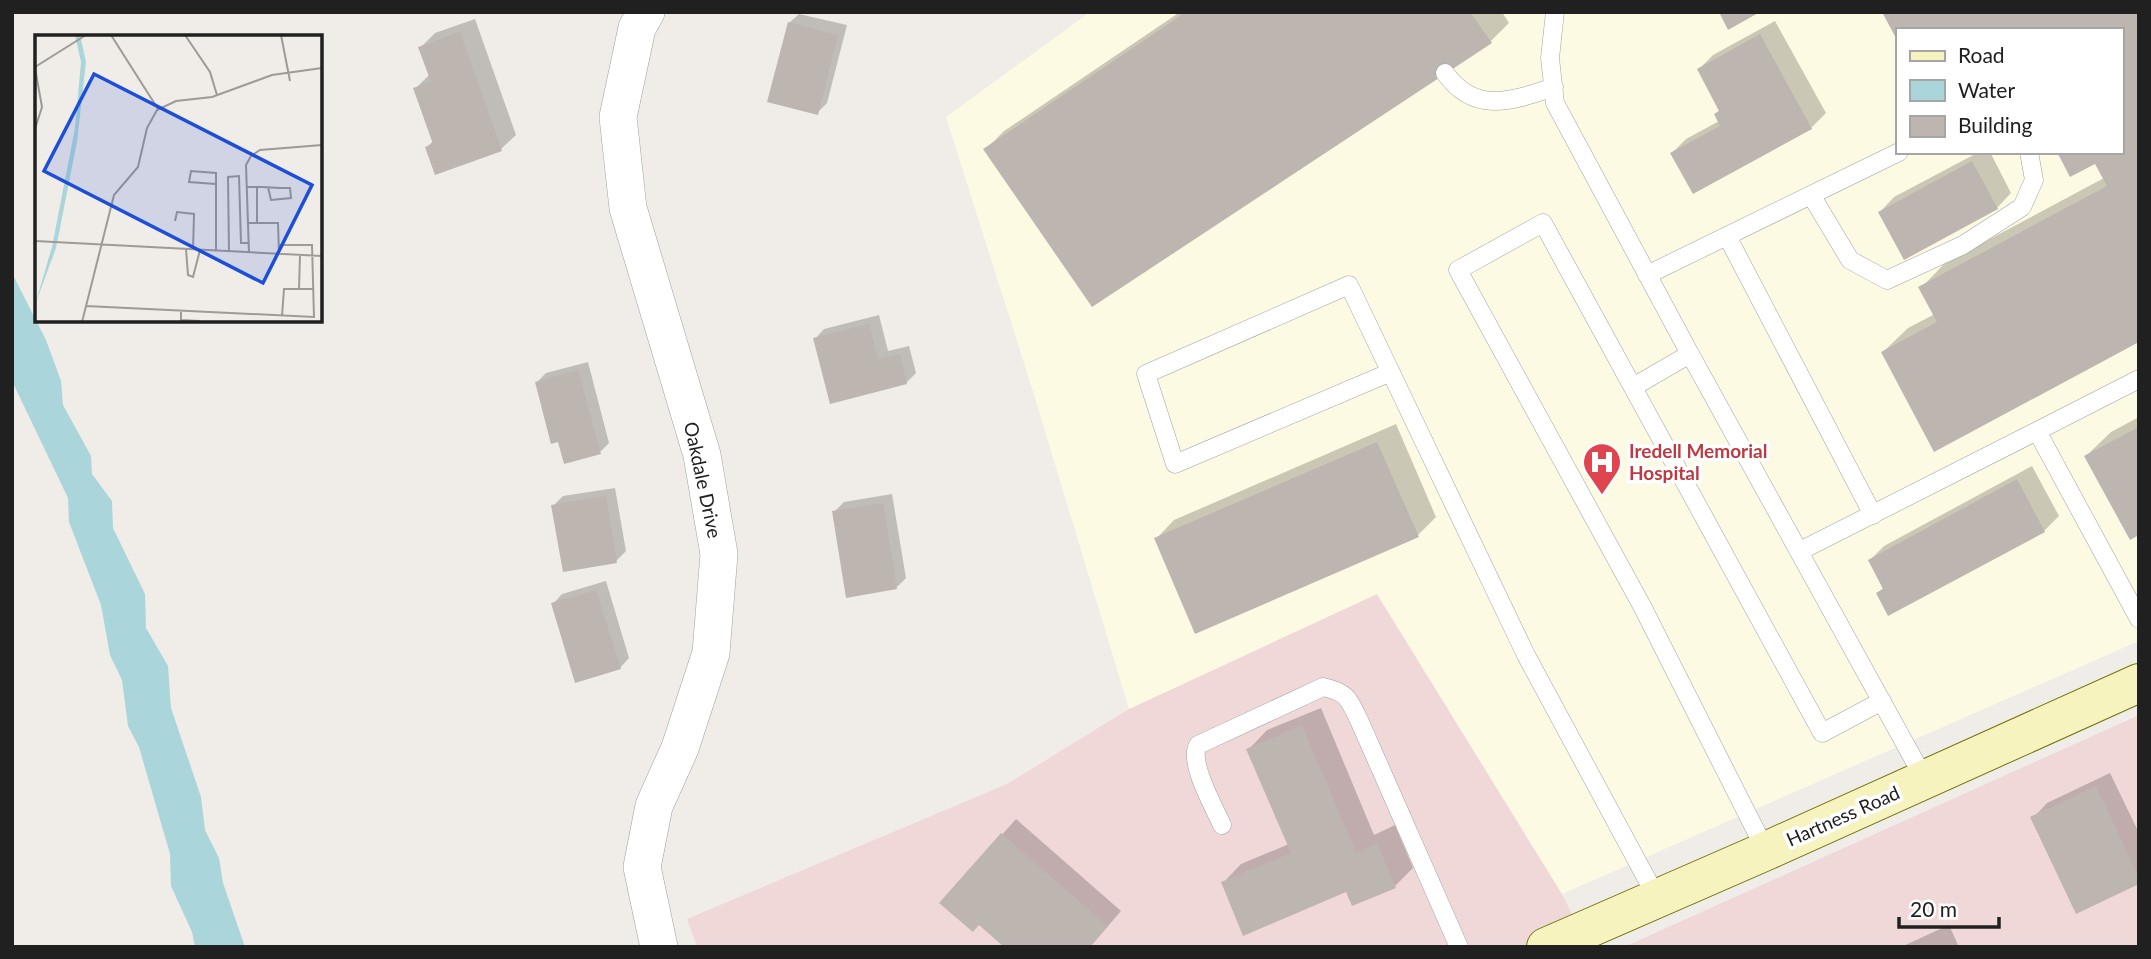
<svg xmlns="http://www.w3.org/2000/svg" width="2151" height="959" viewBox="0 0 2151 959" font-family="Lato,sans-serif">
<style>
.commercial{fill:#f0d8d9}
.education{fill:#fdfae3;fill-rule:evenodd}
.water{fill:#aad6db}
.shadow{fill:#0003}
.building{fill:#bdb5b0}
.lines{fill:none;stroke-linecap:round;stroke-linejoin:round}
.service-casing{stroke:#a1a1a1;stroke-width:19}
.minor-casing{stroke:#a1a1a1;stroke-width:38}
.secondary-casing{stroke:#73730b;stroke-width:40}
.service{stroke:#fff;stroke-width:18}
.minor{stroke:#fff;stroke-width:37}
.secondary{stroke:#f6f3bf;stroke-width:38}
.labels{text-anchor:middle;stroke-width:7;stroke-linejoin:round;paint-order:stroke}
.health-label{font-size:19px;font-weight:bold;fill:#be3a42;stroke:#fff;text-anchor:start}
.street-label{font-size:19px;fill:#202020;stroke:#fff}
.inset-road{fill:none;stroke:#9d9a97;stroke-width:2}
.view{fill:#1d4ed8;fill-opacity:0.15;stroke:#1d4ed8;stroke-width:3.5}
.inset-edge{fill:none;stroke:#202020;stroke-width:3.5}
</style>
<rect width="100%" height="100%" fill="#f0ece7"/>
<path class="commercial" d="M 1377,594 L 1562,894 L 1588,947 L 697,947 L 687,919 L 1007,784 L 1129,709 Z
M 2139,715 L 2139,947 L 1624,947 Z"/>
<path class="education" d="M 1090,12 L 2139,12 L 2139,641 L 1562,894 L 1377,594 L 1129,709 L 1035,398 L 946,117 ZM 1897,30 L 2121,30 L 2121,152 L 1897,152 Z"/>
<path class="water" d="M 12,273 L 46,340 L 61,381 L 63,405 L 91,456 L 92,474 L 112,501 L 113,528 L 145,594 L 146,628 L 168,666 L 171,708 L 201,797 L 205,830 L 219,858 L 223,883 L 245,947 L 195,947 L 192,932 L 171,886 L 170,854 L 139,747 L 128,726 L 122,680 L 110,655 L 101,605 L 69,522 L 68,498 L 12,381 Z"/>
<path class="shadow" d="M 1180,12 L 1502,12 L 1509,23 L 1491,41 L 986,149 L 1004,131 Z
M 1884,12 L 2139,12 L 2139,340 L 1883,352 L 1908,328 L 1935,314 L 1921,288 L 1945,263 L 2104,178 L 2095,161 L 2121,152 L 2121,30 L 1897,30 L 1897,36 Z
M 799,14 L 847,25 L 827,103 L 817,113 L 789,23 Z
M 475,19 L 516,135 L 501,149 L 427,147 L 433,141 L 415,89 L 430,74 L 420,48 L 435,33 Z
M 1775,21 L 1826,113 L 1811,128 L 1672,153 L 1686,139 L 1719,121 L 1716,114 L 1720,109 L 1699,69 L 1713,55 Z
M 1979,152 L 1990,152 L 2011,193 L 1997,208 L 1880,212 L 1894,197 Z
M 879,315 L 888,351 L 909,346 L 916,373 L 906,383 L 815,339 L 824,329 Z
M 588,362 L 609,443 L 600,452 L 559,440 L 537,382 L 546,373 Z
M 2139,417 L 2139,533 L 2086,456 L 2111,432 Z
M 1396,424 L 1436,517 L 1418,535 L 1156,539 L 1174,520 Z
M 2032,466 L 2059,516 L 2044,531 L 1878,593 L 1884,587 L 1870,560 L 1884,546 Z
M 615,488 L 626,551 L 616,561 L 553,506 L 563,496 Z
M 892,494 L 906,578 L 897,587 L 834,512 L 844,502 Z
M 606,581 L 629,658 L 620,668 L 553,604 L 562,594 Z
M 1321,708 L 1374,835 L 1395,825 L 1413,868 L 1395,886 L 1347,890 L 1223,883 L 1241,864 L 1289,844 L 1249,749 L 1267,730 Z
M 2110,773 L 2139,833 L 2139,882 L 2033,818 L 2047,803 Z
M 1016,819 L 1121,911 L 1090,947 L 980,923 L 942,902 Z
M 1949,925 L 1959,947 L 1901,947 Z"/>
<path class="building" d="M 1186,12 L 1470,12 L 1492,43 L 1092,307 L 983,149 Z
M 1719,12 L 1760,12 L 1728,30 Z
M 1882,12 L 2139,12 L 2139,342 L 1934,452 L 1881,352 L 1937,322 L 1918,287 L 2107,186 L 2095,164 L 2070,177 L 2057,152 L 2121,152 L 2121,30 L 1897,30 L 1897,40 Z
M 788,22 L 838,35 L 818,115 L 767,102 Z
M 460,32 L 502,151 L 435,175 L 425,147 L 433,144 L 413,88 L 431,82 L 418,47 Z
M 1760,34 L 1812,129 L 1693,194 L 1670,153 L 1720,126 L 1714,114 L 1719,111 L 1697,69 Z
M 1972,161 L 1998,209 L 1904,260 L 1878,212 Z
M 869,324 L 878,359 L 900,354 L 907,384 L 830,404 L 813,338 Z
M 578,370 L 601,454 L 564,464 L 558,442 L 551,444 L 535,382 Z
M 2139,427 L 2139,535 L 2130,540 L 2084,456 Z
M 1377,442 L 1419,537 L 1195,634 L 1154,538 Z
M 2017,479 L 2045,532 L 1888,616 L 1876,593 L 1883,589 L 1868,560 Z
M 606,496 L 617,563 L 563,572 L 551,505 Z
M 883,503 L 897,589 L 846,598 L 832,511 Z
M 596,590 L 621,669 L 575,683 L 551,603 Z
M 1302,725 L 1356,852 L 1377,843 L 1396,888 L 1352,906 L 1346,892 L 1243,936 L 1221,882 L 1291,853 L 1246,749 Z
M 2096,786 L 2139,877 L 2139,884 L 2076,914 L 2030,817 Z
M 1001,833 L 1108,926 L 1090,947 L 1004,947 L 979,925 L 973,932 L 939,903 Z"/>
<g class="lines">
<defs>
<path id="service" d="M 1555,12 L 1550,58 L 1555,103 L 1690,354 L 1925,780
M 1445,73 C 1475,115 1512,101 1554,87
M 1811,195 L 1850,260 L 1887,280 L 1963,245 L 2022,207 L 2034,180 L 2029,152
M 1727,236 L 1873,515
M 1647,275 L 1899,152
M 1391,372 L 1175,464 L 1146,374 L 1349,285 L 1526,655 L 1657,898
M 1633,387 L 1690,354
M 2037,431 L 2139,379
M 1800,551 L 2037,431 L 2139,619
M 1222,825 C 1214,807 1188,762 1198,745 L 1323,687 C 1347,692 1349,699 1359,720 L 1459,947
M 1766,851 L 1642,606 L 1458,270 L 1543,223 L 1822,733 L 1882,701"/>
<path id="minor" d="M 646,12 L 637,28 L 618,117 L 628,208 L 702,455 L 719,554 L 711,653 L 680,748 L 654,806 L 642,867 L 659,947"/>
<path id="secondary" d="M 1546,947 L 1766,851 L 2139,683"/>
</defs>
<use href="#service" class="service-casing"/>
<use href="#minor" class="minor-casing"/>
<use href="#secondary" class="secondary-casing"/>
<use href="#service" class="service"/>
<use href="#minor" class="minor"/>
<use href="#secondary" class="secondary"/>
</g>
<defs>
<symbol id="hospital-pin" viewBox="-11 -11 22 30"><path d="M0 17L-7.5 6A9.5 9.5 0 1 1 7.5 6Z" fill="#e0444e" stroke="#fff"/><path d="M-5-5h3v3.5h4V-5h3V5h-3V1.5h-4V5h-3Z" fill="#fff"/></symbol>
</defs>
<g fill-rule="evenodd">
<use href="#hospital-pin" x="1580" y="440" width="44" height="60"/>
</g>
<g class="labels">
<g class="health-label">
<text x="1629" y="458">Iredell Memorial<tspan x="1629" dy="22">Hospital</tspan></text>
</g>
<g class="street-label">
<text transform="translate(703 480) rotate(78)" y="7">Oakdale Drive</text>
<text transform="translate(1843 816) rotate(-24)" y="7">Hartness Road</text>
</g>
</g>
<g transform="translate(35 35)">
<rect width="287" height="287" fill="#f0ece7"/>
<path d="M 40,0 L 45,0 L 51,27 L 42,107 L 21,213 L 0,270 L 17,212 L 40,93 L 46,27 Z" fill="#aad6db"/>
<path class="inset-road" d="M 76,0 L 123,74M 150,0 L 175,37 L 182,60M 246,0 L 255,46M 0,32 L 51,0M 0,33 L 7,72 L 0,94M 212,152 L 227,152 L 245,153 L 255,153 L 256,163 L 236,165 L 233,152M 222,152 L 222,188M 140,186 L 142,177 L 159,179 L 158,215M 213,188 L 243,188 L 244,219M 0,206 L 287,221M 151,214 L 153,240 L 158,242 L 165,215M 181,216 L 181,138 L 156,136 L 154,147 L 181,149M 194,217 L 193,142 L 204,141 L 206,208 L 214,208M 214,218 L 211,130 L 216,121 L 225,115 L 287,110M 264,254 L 265,220M 51,271 L 279,282 L 277,210 L 244,210M 146,277 L 146,285 L 165,286M 247,281 L 249,254 L 279,254M 47,287 L 79,160 L 103,132 L 112,93 L 122,75 L 141,66 L 177,62 L 237,40 L 287,33"/>
<path class="view" d="M 59,39 L 277,150 L 228,248 L 9,136 Z"/>
<rect width="287" height="287" class="inset-edge"/>
</g>
<rect width="2151" height="959" fill="none" stroke="#202020" stroke-width="28"/>
<rect x="1896" y="28" width="228" height="126" fill="#ffffff" stroke="#a6a6a6" stroke-width="2"/>
<rect x="1910" y="51" width="35" height="10" fill="#f6f3bf" stroke="#a6a6a6" stroke-width="2"/>
<text x="1958" y="63" font-size="21" fill="#202020">Road</text>
<rect x="1910" y="80" width="35" height="21" fill="#aad6db" stroke="#a6a6a6" stroke-width="2"/>
<text x="1958" y="98" font-size="21" fill="#202020">Water</text>
<rect x="1910" y="116" width="35" height="21" fill="#bdb5b0" stroke="#a6a6a6" stroke-width="2"/>
<text x="1958" y="133" font-size="21" fill="#202020">Building</text>
<path d="M1899 917v10h100v-10" fill="none" stroke="#202020" stroke-width="3.5"/>
<text x="1910" y="917" font-size="21" fill="#202020" stroke="#ffffff" stroke-width="5" paint-order="stroke">20 m</text>
</svg>
